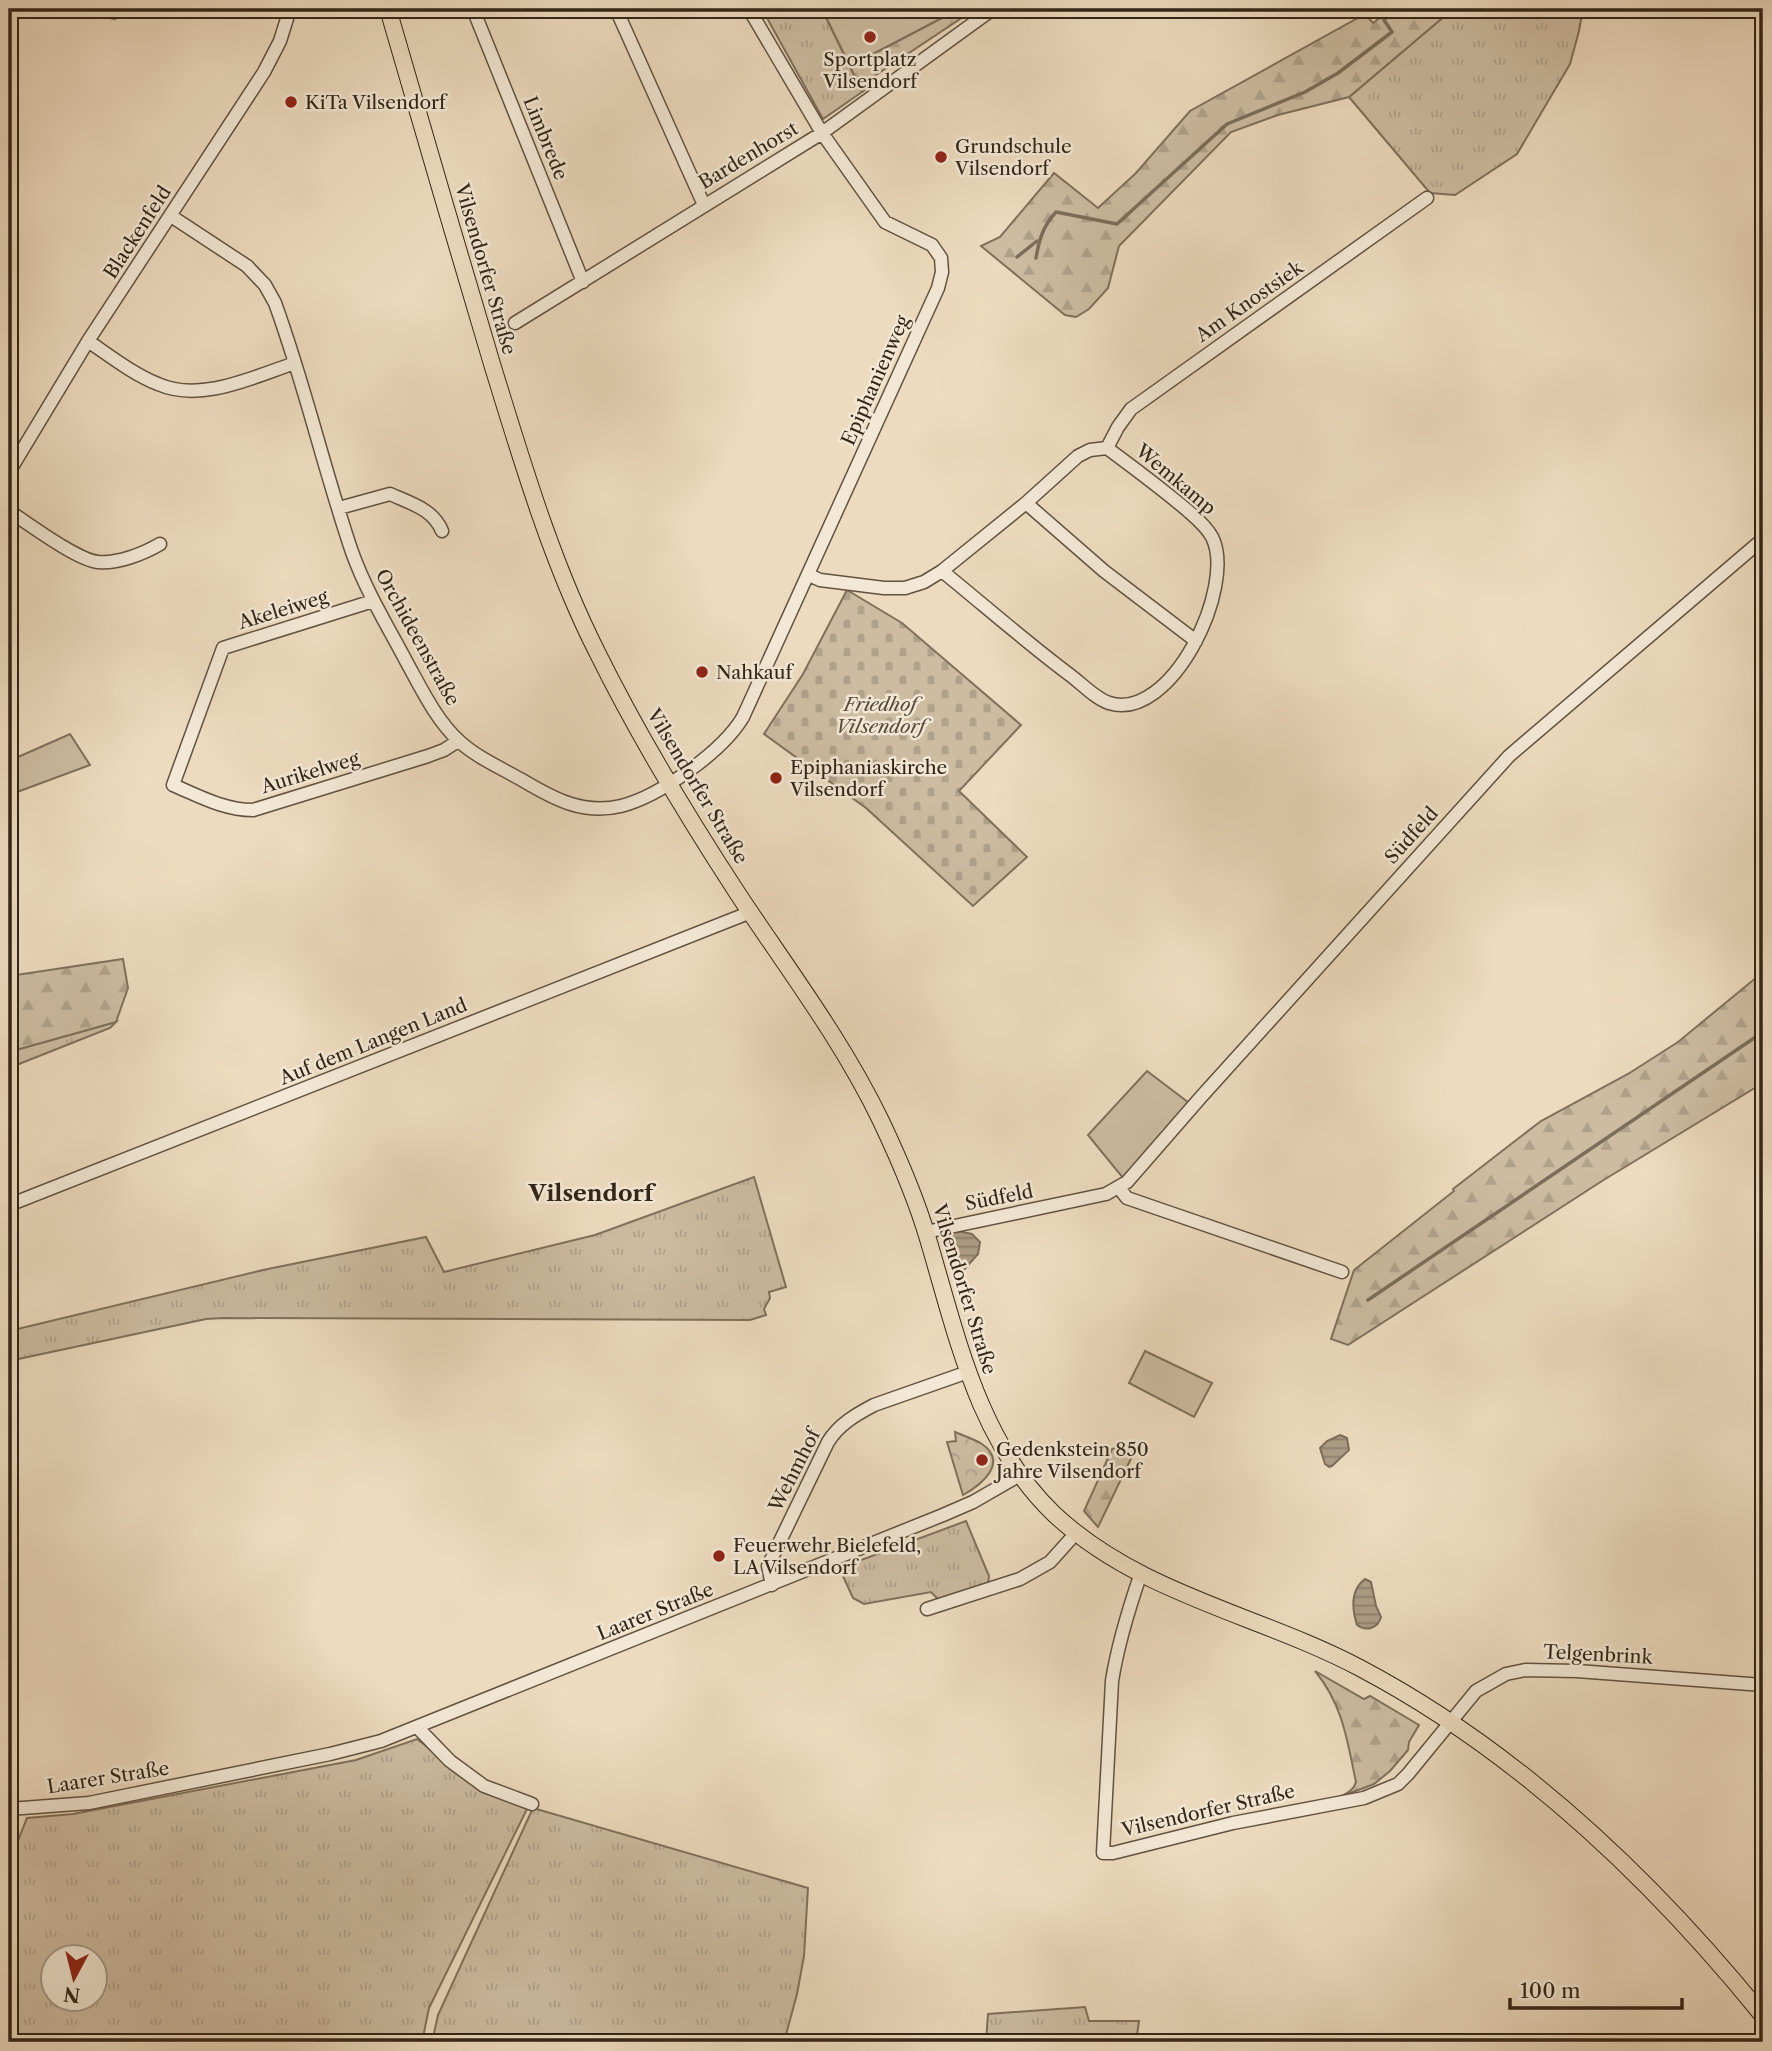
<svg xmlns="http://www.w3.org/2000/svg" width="1772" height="2051" viewBox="0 0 1772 2051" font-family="'Libre Caslon Text',serif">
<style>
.grass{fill:url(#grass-tufts);stroke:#80705c;stroke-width:2;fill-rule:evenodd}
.forest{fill:url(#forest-firs);stroke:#80705c;stroke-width:2}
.cemetery{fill:url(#cemetery-stones);stroke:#80705c;stroke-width:2}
.park{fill:url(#park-crowns);stroke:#80705c;stroke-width:2}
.garden{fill:#cdbca2;stroke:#80705c;stroke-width:2}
.water{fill:url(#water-rules);stroke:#7c6d5a;stroke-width:2}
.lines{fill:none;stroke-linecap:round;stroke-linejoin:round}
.stream{stroke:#7c6d5a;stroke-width:3.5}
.minor-casing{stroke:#615241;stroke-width:15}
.major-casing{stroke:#322517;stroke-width:18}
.minor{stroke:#f3e8d5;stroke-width:12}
.major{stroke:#eddbbf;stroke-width:16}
.poi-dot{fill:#8f2418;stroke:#f3e8d5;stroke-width:2.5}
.labels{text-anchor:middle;stroke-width:5;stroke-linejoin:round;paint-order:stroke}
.poi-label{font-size:19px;fill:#322517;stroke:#f3e8d5;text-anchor:start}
.street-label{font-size:19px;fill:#322517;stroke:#f3e8d5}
.park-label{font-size:19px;font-style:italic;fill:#594b3a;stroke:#f3e8d5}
.quarter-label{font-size:23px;font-weight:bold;fill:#322517;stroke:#f3e8d5}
</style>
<defs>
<pattern id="grass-tufts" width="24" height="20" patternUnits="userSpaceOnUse" patternTransform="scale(1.75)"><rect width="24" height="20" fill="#cdbca2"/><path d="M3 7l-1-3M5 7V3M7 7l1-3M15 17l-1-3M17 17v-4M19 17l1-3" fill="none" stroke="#b0a18b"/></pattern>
<pattern id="forest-firs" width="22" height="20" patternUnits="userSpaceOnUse" patternTransform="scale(1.75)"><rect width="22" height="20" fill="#cdbca2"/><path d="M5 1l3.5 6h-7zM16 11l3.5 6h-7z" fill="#b0a18b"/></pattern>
<pattern id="cemetery-stones" width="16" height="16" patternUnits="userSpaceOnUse" patternTransform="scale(1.75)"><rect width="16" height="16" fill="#cdbca2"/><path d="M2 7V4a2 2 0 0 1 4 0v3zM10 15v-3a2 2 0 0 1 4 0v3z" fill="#b0a18b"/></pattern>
<pattern id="park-crowns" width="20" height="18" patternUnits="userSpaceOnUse" patternTransform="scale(1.75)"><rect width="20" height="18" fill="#cdbca2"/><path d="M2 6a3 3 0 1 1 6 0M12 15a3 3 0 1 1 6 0" fill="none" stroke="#b0a18b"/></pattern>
<pattern id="water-rules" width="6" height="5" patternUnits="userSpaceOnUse" patternTransform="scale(1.75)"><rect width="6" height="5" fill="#ad9d86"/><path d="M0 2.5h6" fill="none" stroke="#8d806d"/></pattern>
</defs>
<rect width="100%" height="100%" fill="#eddbbf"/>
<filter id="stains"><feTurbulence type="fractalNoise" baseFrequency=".00286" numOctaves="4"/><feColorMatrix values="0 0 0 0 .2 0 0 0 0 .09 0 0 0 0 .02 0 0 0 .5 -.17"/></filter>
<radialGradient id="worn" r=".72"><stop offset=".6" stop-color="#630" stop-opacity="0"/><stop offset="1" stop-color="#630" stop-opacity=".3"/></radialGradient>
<path class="grass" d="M 762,9 L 822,9 L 862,92 L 823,119 Z
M 1453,9 L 1583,9 L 1579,31 L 1570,64 L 1517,154 L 1455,195 L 1430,193 L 1349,97 Z
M 116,1022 L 110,1028 L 9,1068 L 9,1052 Z
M 754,1177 L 786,1287 L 769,1292 L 770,1298 L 764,1309 L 766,1315 L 750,1320 L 223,1318 L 206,1319 L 9,1361 L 9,1331 L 263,1270 L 426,1237 L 444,1272 L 595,1235 Z
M 966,1521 L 989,1576 L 988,1585 L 941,1602 L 931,1592 L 864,1604 L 853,1598 L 842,1574 L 845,1566 Z
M 417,1739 L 449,1764 L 528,1807 L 429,2008 L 422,2042 L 9,2042 L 9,1863 L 27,1818 L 73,1814 L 356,1760 ZM 52,1956 L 94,1956 L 94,1998 L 52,1998 Z
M 533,1808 L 808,1888 L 804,1956 L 797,1994 L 784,2042 L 432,2042 L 438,2015 Z
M 1085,2007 L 1089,2021 L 1139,2021 L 1136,2042 L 986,2042 L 988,2014 Z"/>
<path class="forest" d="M 60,9 L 118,9 L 115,19 Z
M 959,9 L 975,9 L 873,77 L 876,82 L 862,92 L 850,66 Z
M 1392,9 L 1453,9 L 1349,97 L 1278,115 L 1231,132 L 1119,246 L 1108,288 L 1089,309 L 1076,317 L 1065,315 L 981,246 L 1000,237 L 1054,173 L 1098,208 L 1136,173 L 1190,111 L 1365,14 L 1373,23 Z
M 123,959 L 128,988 L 116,1022 L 9,1052 L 9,976 Z
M 1763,972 L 1763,1083 L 1602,1181 L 1348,1345 L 1331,1339 L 1354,1270 L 1454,1191 L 1453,1189 L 1541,1121 L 1628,1074 L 1678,1042 Z
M 1139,1442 L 1098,1527 L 1084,1511 L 1112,1449 Z
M 1315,1671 L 1364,1699 L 1370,1696 L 1419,1725 L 1409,1742 L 1408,1750 L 1390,1771 L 1374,1784 L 1340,1797 C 1347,1793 1354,1790 1356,1782 C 1347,1740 1343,1705 1315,1671 Z"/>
<path class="cemetery" d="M 847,590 L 902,623 L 1021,725 L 959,791 L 1027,857 L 973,906 L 866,808 L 764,734 L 803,674 Z"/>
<path class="park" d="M 955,1432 C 964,1436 974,1439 982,1444 C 1009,1463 981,1485 963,1495 L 947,1442 L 956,1441 Z"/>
<path class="garden" d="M 822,9 L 959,9 L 850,66 Z
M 70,734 L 90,765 L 9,795 L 9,761 Z
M 1147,1071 L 1189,1103 L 1123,1178 L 1088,1135 Z
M 1145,1351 L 1212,1383 L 1194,1417 L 1129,1383 Z"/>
<path class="water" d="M 957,1231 L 972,1234 L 980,1242 L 978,1254 L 962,1272 L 957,1269 L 946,1235 Z
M 1340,1435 L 1347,1438 L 1349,1450 L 1332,1466 L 1329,1467 L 1325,1464 L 1320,1448 L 1327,1441 Z
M 1365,1579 L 1371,1582 L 1376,1606 L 1381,1617 C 1378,1628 1367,1632 1357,1625 C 1352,1609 1350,1590 1365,1579 Z"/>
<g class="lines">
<path class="stream" d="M 1017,257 L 1037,241
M 1036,258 C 1039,240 1043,226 1056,212 L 1117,224 L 1227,124 L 1305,92 L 1338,73 L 1392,32 L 1384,20 L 1396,9
M 1368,1300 L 1763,1032"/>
<defs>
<path id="minor" d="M 473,9 L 583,282
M 616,9 L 704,205
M 171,216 L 247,266 L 265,285 L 275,303 C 305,385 324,470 352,552 C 366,591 387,625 406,661 C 421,688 436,720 459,741 C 476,757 501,768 522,780 C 554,799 583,815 621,806 C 660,796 723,751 743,717 L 938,288 L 942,272 L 941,258 L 932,245 L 885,222 L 822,133 L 749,9
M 515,323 L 822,133 L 993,9
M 88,341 C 110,356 133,374 158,384 C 201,403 253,377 295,363
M 1107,448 L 1118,427 L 1131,409 L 1427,198
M 9,472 L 88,341 L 264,72 L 280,41 L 290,9
M 1026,503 L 1104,571 L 1196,641
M 339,508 L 390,494 C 410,503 433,509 442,531
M 9,511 C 29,524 77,560 98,562 C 117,564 143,554 160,544
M 809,575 L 820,580 L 884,588 L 905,588 L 924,582 L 942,571 L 1026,503 L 1078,456 L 1090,450 L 1107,448 C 1134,468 1161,488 1187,510 C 1196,518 1206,526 1212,537 C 1237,586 1171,723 1109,703 C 1096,699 1082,684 1070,675 C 1026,642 985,606 942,571
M 373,601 L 223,648 L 173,785 C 199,796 224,810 253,810 L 428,756 L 444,750 L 458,741
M 1119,1188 L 1127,1198 L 1342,1272
M 9,1205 L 751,912
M 926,1232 L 1106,1194 L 1127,1182 L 1201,1097 L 1509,756 L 1763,539
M 1141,1573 C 1129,1608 1118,1643 1112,1681 L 1103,1853 L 1113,1853 L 1233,1823 L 1364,1798 L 1398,1784 L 1408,1774 L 1476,1691 L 1506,1674 L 1525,1670 L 1577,1671 L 1763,1685
M 772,1585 L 768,1566 L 828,1442 C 839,1424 857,1414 874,1405 L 968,1372
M 927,1609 L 1020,1579 L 1050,1562 L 1076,1533
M 417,1727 L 450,1761 L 484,1786 L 532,1804
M 9,1809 L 89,1803 L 330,1754 L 381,1741 L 943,1515 L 973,1502 L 1020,1475"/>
<path id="major" d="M 388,9 C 422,127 457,246 492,364 C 522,461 551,561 597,652 C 638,735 687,816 738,894 C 787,968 842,1040 881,1121 C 899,1159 916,1198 928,1239 C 957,1336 978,1441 1054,1514 C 1139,1594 1260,1615 1360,1668 C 1519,1752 1651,1878 1763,2016"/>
</defs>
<use href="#minor" class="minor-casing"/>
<use href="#major" class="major-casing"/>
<use href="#minor" class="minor"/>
<use href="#major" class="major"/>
</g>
<g class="poi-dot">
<circle cx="870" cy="37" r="7"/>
<circle cx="291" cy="102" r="7"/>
<circle cx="941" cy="157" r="7"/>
<circle cx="702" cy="672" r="7"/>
<circle cx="776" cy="778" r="7"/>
<circle cx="982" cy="1460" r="7"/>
<circle cx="719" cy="1556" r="7"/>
</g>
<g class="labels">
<g class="poi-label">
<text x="870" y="66" text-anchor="middle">Sportplatz<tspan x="870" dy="22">Vilsendorf</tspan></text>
<text x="305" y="109">KiTa Vilsendorf</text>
<text x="955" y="153">Grundschule<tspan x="955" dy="22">Vilsendorf</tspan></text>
<text x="716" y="679">Nahkauf</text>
<text x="790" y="774">Epiphaniaskirche<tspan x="790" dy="22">Vilsendorf</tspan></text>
<text x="996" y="1456">Gedenkstein 850<tspan x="996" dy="22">Jahre Vilsendorf</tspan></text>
<text x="733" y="1552">Feuerwehr Bielefeld,<tspan x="733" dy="22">LA Vilsendorf</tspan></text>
</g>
<g class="street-label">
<text transform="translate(546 138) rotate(68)" y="7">Limbrede</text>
<text transform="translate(748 155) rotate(-31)" y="7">Bardenhorst</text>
<text transform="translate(137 232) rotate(-57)" y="7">Blackenfeld</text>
<text transform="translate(486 269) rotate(74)" y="7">Vilsendorfer Straße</text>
<text transform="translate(1249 301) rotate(-35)" y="7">Am Knostsiek</text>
<text transform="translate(875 380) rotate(-66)" y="7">Epiphanienweg</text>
<text transform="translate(1176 479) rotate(40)" y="7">Wemkamp</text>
<text transform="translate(283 609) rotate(-17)" y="7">Akeleiweg</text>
<text transform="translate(418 637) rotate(61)" y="7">Orchideenstraße</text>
<text transform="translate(310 772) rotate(-17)" y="7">Aurikelweg</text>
<text transform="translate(698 786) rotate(59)" y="7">Vilsendorfer Straße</text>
<text transform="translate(1411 835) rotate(-48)" y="7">Südfeld</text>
<text transform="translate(373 1041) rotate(-22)" y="7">Auf dem Langen Land</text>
<text transform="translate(999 1197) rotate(-11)" y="7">Südfeld</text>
<text transform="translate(965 1289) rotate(73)" y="7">Vilsendorfer Straße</text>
<text transform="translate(794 1470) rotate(-63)" y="7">Wehmhof</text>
<text transform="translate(655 1611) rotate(-22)" y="7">Laarer Straße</text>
<text transform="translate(1598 1654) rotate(3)" y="7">Telgenbrink</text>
<text transform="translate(108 1777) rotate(-9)" y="7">Laarer Straße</text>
<text transform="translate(1208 1810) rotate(-13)" y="7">Vilsendorfer Straße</text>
</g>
<g class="park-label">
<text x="880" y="711">Friedhof<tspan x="880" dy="22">Vilsendorf</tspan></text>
</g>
<g class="quarter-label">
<text x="591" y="1201">Vilsendorf</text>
</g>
</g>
<rect width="1772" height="2051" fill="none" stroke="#eddbbf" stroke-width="35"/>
<rect x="10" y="10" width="1751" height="2030" fill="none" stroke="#322517" stroke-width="3.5"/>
<rect x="18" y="18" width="1737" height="2016" fill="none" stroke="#322517" stroke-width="2"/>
<g transform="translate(74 1978) rotate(187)"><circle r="33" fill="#f3e8d5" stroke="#a69a89" stroke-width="2"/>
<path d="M0-5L12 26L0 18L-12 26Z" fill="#8f2418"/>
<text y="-10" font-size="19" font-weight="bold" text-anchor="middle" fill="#322517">N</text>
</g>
<path d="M1510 1998v10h172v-10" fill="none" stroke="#322517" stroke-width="3.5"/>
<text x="1520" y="1998" font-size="21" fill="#322517" stroke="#f3e8d5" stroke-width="5" paint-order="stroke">100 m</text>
<rect width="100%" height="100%" filter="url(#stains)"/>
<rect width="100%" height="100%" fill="url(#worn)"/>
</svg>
